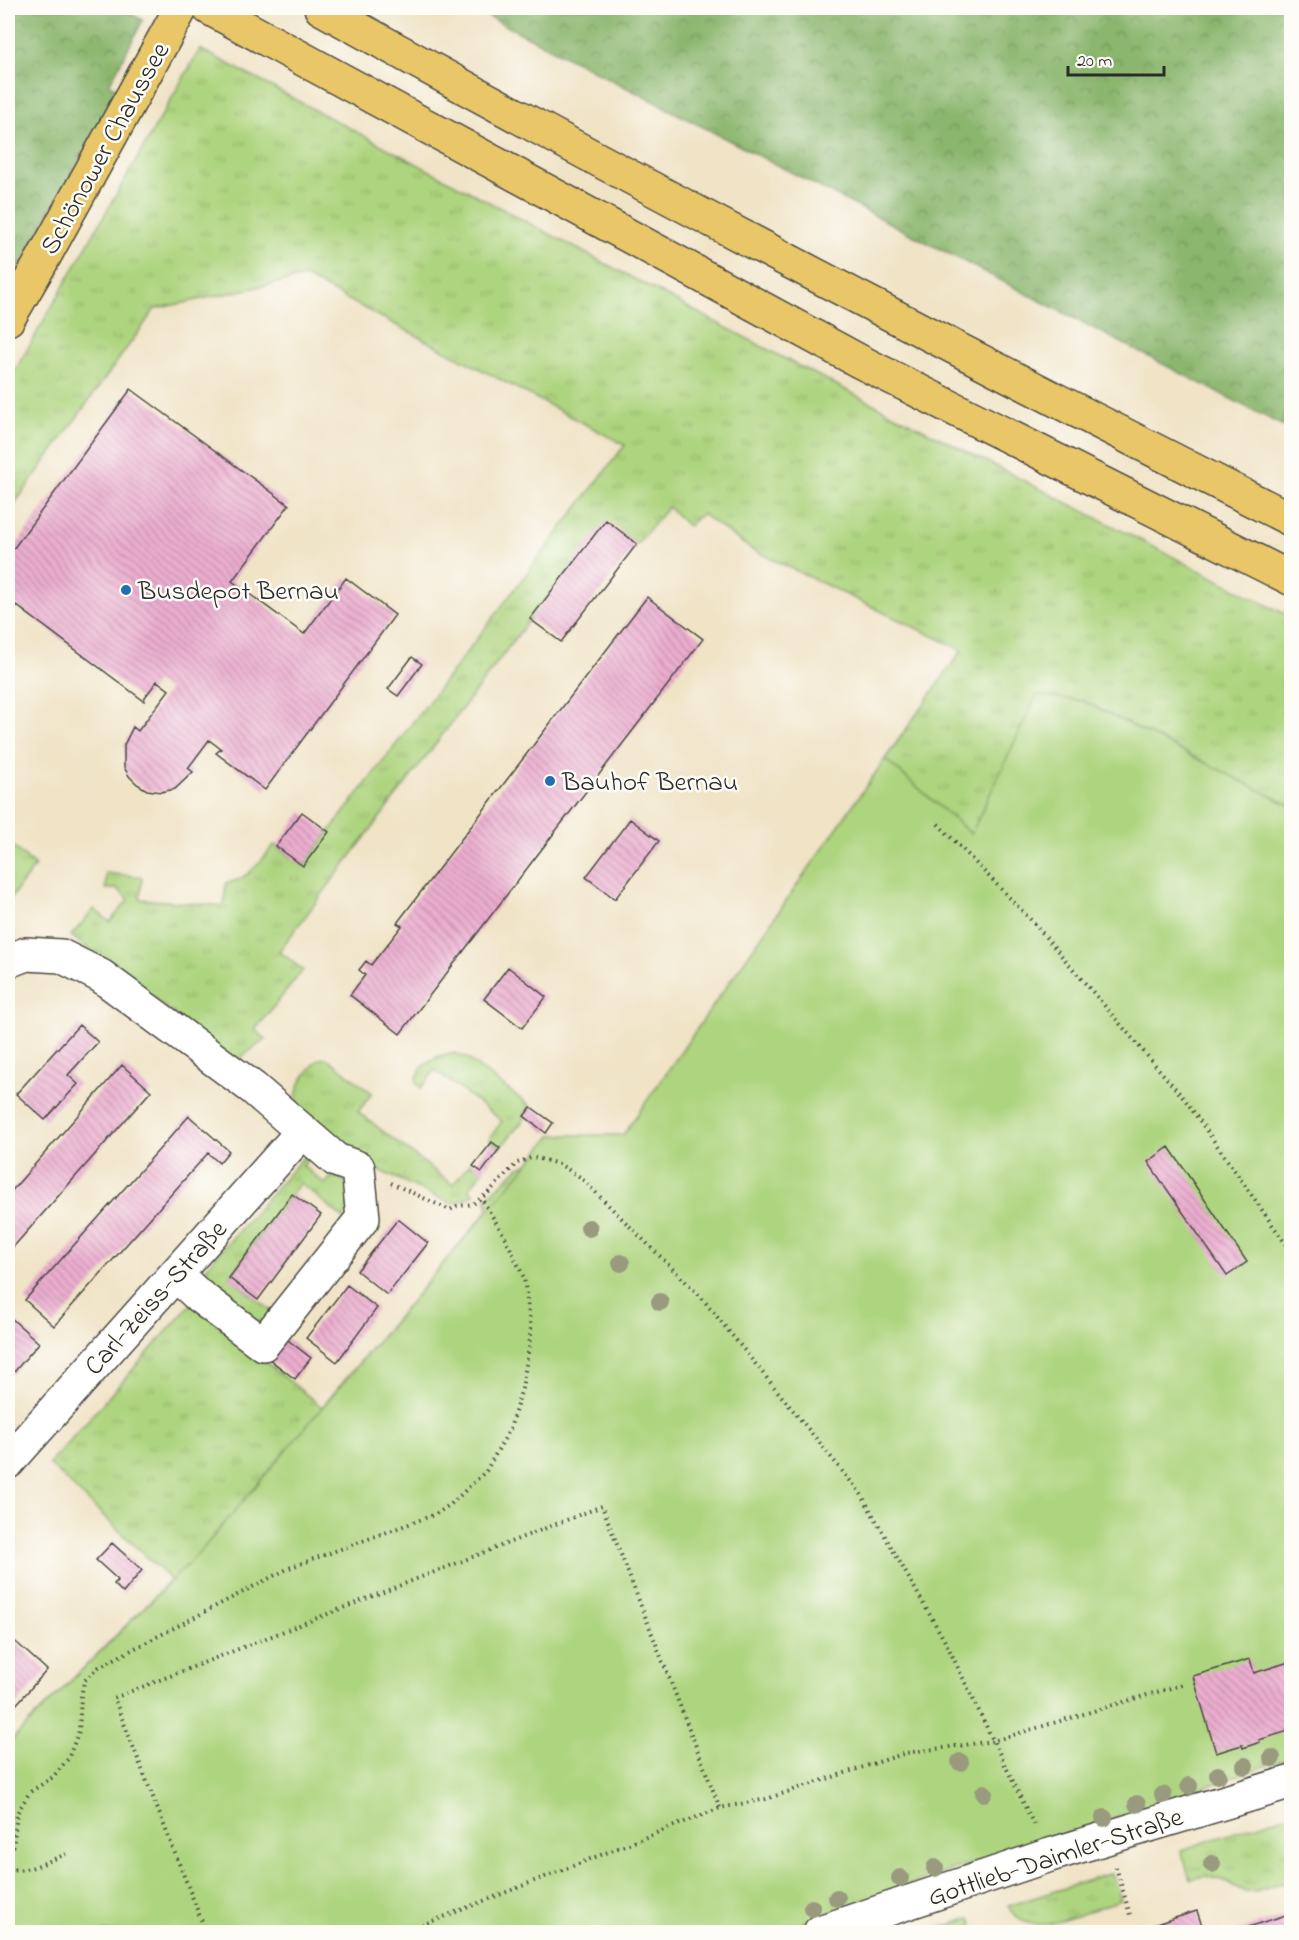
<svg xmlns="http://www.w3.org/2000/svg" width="1299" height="1940" viewBox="0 0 1299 1940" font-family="'Indie Flower',sans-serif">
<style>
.grass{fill:url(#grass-tufts);stroke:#6c8054;stroke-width:1.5}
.forest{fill:url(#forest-crowns);stroke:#5a704c;stroke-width:1.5}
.pitch{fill:#add47e;stroke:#6c8054;stroke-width:1.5}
.building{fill:url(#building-back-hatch)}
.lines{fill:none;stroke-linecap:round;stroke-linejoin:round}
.minor-casing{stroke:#494742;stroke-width:36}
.major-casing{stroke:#494742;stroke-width:36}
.highway-casing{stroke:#494742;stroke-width:36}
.path{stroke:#494742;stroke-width:4;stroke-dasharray:1.5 4.5;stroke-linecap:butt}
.minor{stroke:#fff;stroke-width:33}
.major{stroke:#e9c769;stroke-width:33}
.highway{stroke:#e9c769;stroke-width:33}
.tree{fill:#999a7e}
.poi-dot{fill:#1f6fb2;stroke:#fdfcf7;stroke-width:2}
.labels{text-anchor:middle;stroke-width:5;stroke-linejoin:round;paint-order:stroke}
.street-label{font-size:27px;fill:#2b2b2b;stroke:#fdfcf7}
.poi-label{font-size:27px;fill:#2b2b2b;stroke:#fdfcf7;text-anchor:start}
</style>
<defs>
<pattern id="grass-tufts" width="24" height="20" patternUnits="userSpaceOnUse" patternTransform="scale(1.5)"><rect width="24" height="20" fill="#add47e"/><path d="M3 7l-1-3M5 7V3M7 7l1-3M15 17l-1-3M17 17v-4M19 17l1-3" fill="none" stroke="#95b66d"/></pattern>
<pattern id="forest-crowns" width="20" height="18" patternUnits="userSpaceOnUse" patternTransform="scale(1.5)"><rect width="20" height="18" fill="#8ab66d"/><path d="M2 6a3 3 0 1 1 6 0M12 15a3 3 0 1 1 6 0" fill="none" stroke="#71945a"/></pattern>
<pattern id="building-back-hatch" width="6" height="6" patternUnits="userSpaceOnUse" patternTransform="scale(1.5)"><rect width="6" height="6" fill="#ecaed0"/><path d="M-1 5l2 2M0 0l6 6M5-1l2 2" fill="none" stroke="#bf8ea9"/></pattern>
</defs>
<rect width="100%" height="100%" fill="#fdfcf7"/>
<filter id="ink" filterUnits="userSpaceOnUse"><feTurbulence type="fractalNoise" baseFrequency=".0167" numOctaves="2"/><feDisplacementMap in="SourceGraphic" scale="12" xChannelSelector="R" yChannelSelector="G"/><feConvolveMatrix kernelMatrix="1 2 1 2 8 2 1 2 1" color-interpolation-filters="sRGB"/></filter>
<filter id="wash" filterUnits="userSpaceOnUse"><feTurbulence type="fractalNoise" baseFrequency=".008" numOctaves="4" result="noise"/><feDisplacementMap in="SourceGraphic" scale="24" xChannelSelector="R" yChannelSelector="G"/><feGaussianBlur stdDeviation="1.35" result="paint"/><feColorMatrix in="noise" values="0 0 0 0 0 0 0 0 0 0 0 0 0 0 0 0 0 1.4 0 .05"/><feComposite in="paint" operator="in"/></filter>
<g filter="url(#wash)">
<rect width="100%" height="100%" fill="#f0e3c6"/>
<path class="grass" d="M 200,49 L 797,365 L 1291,617 L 1291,806 L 1083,701 L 971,834 L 885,759 L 962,650 L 751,549 L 702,514 L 688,526 L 668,507 L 637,544 L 530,619 L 279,951 L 303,970 L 255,1030 L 266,1039 L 236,1061 L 71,936 L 94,909 L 110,922 L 129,899 L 117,889 L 106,889 L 106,873 L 142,877 L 140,899 L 224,906 L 226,883 C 248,881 261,860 274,845 L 303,866 L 625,445 L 305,277 L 155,309 L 8,513 L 8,383 Z
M 1291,390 L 1291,427 L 1282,425 Z
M 8,842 L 35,866 L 8,902 Z
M 453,1053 L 465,1057 L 531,1107 L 524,1116 L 526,1117 L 500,1148 L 489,1139 L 502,1121 L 435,1070 L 421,1088 L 416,1082 C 418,1064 436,1055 453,1053 Z
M 327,1058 L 372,1093 L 358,1112 L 453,1185 L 470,1163 L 482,1172 L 469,1189 L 474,1194 L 459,1202 L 450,1203 L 376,1169 L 300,1110 C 289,1091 307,1072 319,1059 Z
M 306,1154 L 309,1157 L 303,1166 L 325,1184 L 334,1174 L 344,1182 L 355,1182 L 344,1219 L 300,1183 L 229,1277 L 274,1313 L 269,1320 L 249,1323 L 200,1275 Z
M 531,1163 L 576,1180 L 8,1744 L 171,1580 L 49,1464 L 192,1303 L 322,1407 L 488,1210 L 486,1199 L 519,1167 Z
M 1290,1814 L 1292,1819 L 1291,1882 L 1290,1881 L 1255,1892 L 1245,1892 L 1225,1881 L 1206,1876 L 1190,1879 L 1181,1850 Z
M 1112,1873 L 1121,1900 C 1098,1907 1072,1919 1049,1924 C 1034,1926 1014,1920 1008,1906 Z
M 971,1918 L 973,1923 L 969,1932 L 927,1932 Z"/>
<path class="forest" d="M 8,8 L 120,8 L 143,20 L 109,85 L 118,89 L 8,287 Z
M 472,8 L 1291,8 L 1292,390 L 1282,424 L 1291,427 L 1291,430 Z"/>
<path class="pitch" d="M 1037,695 L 1083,701 L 1291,806 L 1291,1757 L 1087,1828 L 945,1872 L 777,1932 L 8,1932 L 8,1744 L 201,1551 L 552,1135 L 623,1135 L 885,759 L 971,834 Z"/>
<g id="blocks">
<path class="building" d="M 131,389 L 289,505 L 232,581 L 304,634 L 346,578 L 395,615 L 265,790 L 216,753 L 221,749 L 209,740 L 188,768 L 193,772 L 175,789 L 161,792 L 147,790 L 137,784 L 129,776 L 124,767 L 124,745 L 133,727 L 138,731 L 169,690 L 157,681 L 145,697 L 144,701 L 8,599 L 8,556 Z
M 606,520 L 637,544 L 561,642 L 530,619 Z
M 647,597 L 703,639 L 400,1034 L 350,995 L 365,975 L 359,970 L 366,961 L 371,965 L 402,926 L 397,923 Z
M 412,657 L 422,664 L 398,696 L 388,689 Z
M 302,812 L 329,832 L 303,866 L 276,846 Z
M 630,819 L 659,841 L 615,899 L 586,877 Z
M 508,967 L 546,997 L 522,1028 L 484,999 Z
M 79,1025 L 98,1042 L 68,1075 L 78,1084 L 45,1120 L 16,1094 Z
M 122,1065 L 151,1091 L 8,1253 L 8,1195 Z
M 531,1107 L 553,1123 L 546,1133 L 524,1116 Z
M 189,1116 L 229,1151 L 219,1163 L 208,1153 L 54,1326 L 25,1300 Z
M 492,1142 L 500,1148 L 482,1172 L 473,1166 Z
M 1169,1147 L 1247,1262 L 1227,1276 L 1148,1162 Z
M 292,1194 L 321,1215 L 258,1300 L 229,1278 Z
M 398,1219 L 428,1243 L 387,1295 L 357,1271 Z
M 347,1285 L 377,1308 L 337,1362 L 306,1338 Z
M 11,1318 L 39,1343 L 8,1379 L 8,1321 Z
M 280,1334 L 311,1358 L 295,1379 L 264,1355 Z
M 112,1543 L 142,1570 L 123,1593 L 114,1584 L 118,1580 L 96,1560 Z
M 8,1635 L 47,1670 L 15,1706 L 8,1699 Z
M 1250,1659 L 1254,1673 L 1292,1661 L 1292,1730 L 1259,1740 L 1260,1742 L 1243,1748 L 1242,1745 L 1216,1753 L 1193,1676 Z
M 1197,1911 L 1204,1932 L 1131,1932 Z
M 1292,1913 L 1292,1932 L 1233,1932 Z"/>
</g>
</g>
<g filter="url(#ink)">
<use href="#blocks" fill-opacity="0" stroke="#494742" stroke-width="1.5"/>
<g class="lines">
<defs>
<path id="minor" d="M 8,961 L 26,954 L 61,956 L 101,976 L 253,1088 L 336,1160 L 358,1168 L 363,1218 L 263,1344 L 199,1296 L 176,1275
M 8,1462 L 303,1131
M 820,1932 L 1050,1855 L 1292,1782"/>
<path id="major" d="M 8,319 L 40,264 L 181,8"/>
<path id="highway" d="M 209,8 L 859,361 L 1292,579
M 321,8 C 640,186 965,355 1292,520"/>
</defs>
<use href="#minor" class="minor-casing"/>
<use href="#major" class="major-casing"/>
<use href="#highway" class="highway-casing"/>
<path class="path" d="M 938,824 L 1031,920 L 1186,1101 L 1292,1253
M 391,1183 L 450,1210 L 457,1206 L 473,1204 L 488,1193 L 517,1163 L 533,1157 L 559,1164 L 580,1177 L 701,1297 L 861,1494 L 947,1645 L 1035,1827
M 8,1858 L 13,1849 L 17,1813 L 30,1792 L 53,1777 L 68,1759 L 79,1731 L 81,1697 L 84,1681 L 99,1667 L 289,1568 L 436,1514 L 451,1504 L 486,1471 L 510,1429 L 522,1388 L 529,1347 L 531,1328 L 524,1278 L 505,1237 L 481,1198
M 1116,1867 L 1130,1915
M 8,1868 C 26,1874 48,1861 66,1854
M 206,1932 L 114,1698 L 602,1506 L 720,1808
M 405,1932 L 720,1808 L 766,1799 L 906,1753 L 993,1741 L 1184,1684"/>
<use href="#minor" class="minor"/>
<use href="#major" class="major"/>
<use href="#highway" class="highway"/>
</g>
<g class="tree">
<circle cx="589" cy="1228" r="9"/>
<circle cx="621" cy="1263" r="9"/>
<circle cx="660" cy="1302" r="9"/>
<circle cx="1272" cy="1758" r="9"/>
<circle cx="960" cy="1762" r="9"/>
<circle cx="1245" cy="1766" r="9"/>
<circle cx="1218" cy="1775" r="9"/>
<circle cx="1189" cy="1786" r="9"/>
<circle cx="984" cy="1793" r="9"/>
<circle cx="1163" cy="1795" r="9"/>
<circle cx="1137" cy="1804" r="9"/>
<circle cx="1104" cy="1818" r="9"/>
<circle cx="1212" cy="1864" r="9"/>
<circle cx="935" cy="1868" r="9"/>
<circle cx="900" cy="1878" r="9"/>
<circle cx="837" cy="1898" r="9"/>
<circle cx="812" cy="1908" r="9"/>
</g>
</g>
<g class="poi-dot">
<circle cx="126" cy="590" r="6"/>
<circle cx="550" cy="781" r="6"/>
</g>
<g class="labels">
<g class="street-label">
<text transform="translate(104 148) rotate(-61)" y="9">Schönower Chaussee</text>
<text transform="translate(155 1297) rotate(-48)" y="9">Carl-Zeiss-Straße</text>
<text transform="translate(1055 1856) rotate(-18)" y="9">Gottlieb-Daimler-Straße</text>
</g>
<g class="poi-label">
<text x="138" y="599">Busdepot Bernau</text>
<text x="562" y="790">Bauhof Bernau</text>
</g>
</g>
<rect width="1299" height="1940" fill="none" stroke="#fdfcf7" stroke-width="30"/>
<path d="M1068 66v9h96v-9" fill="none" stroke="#2b2b2b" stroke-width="3"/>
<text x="1077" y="66" font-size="18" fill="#2b2b2b" stroke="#fdfcf7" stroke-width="4.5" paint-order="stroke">20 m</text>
</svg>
